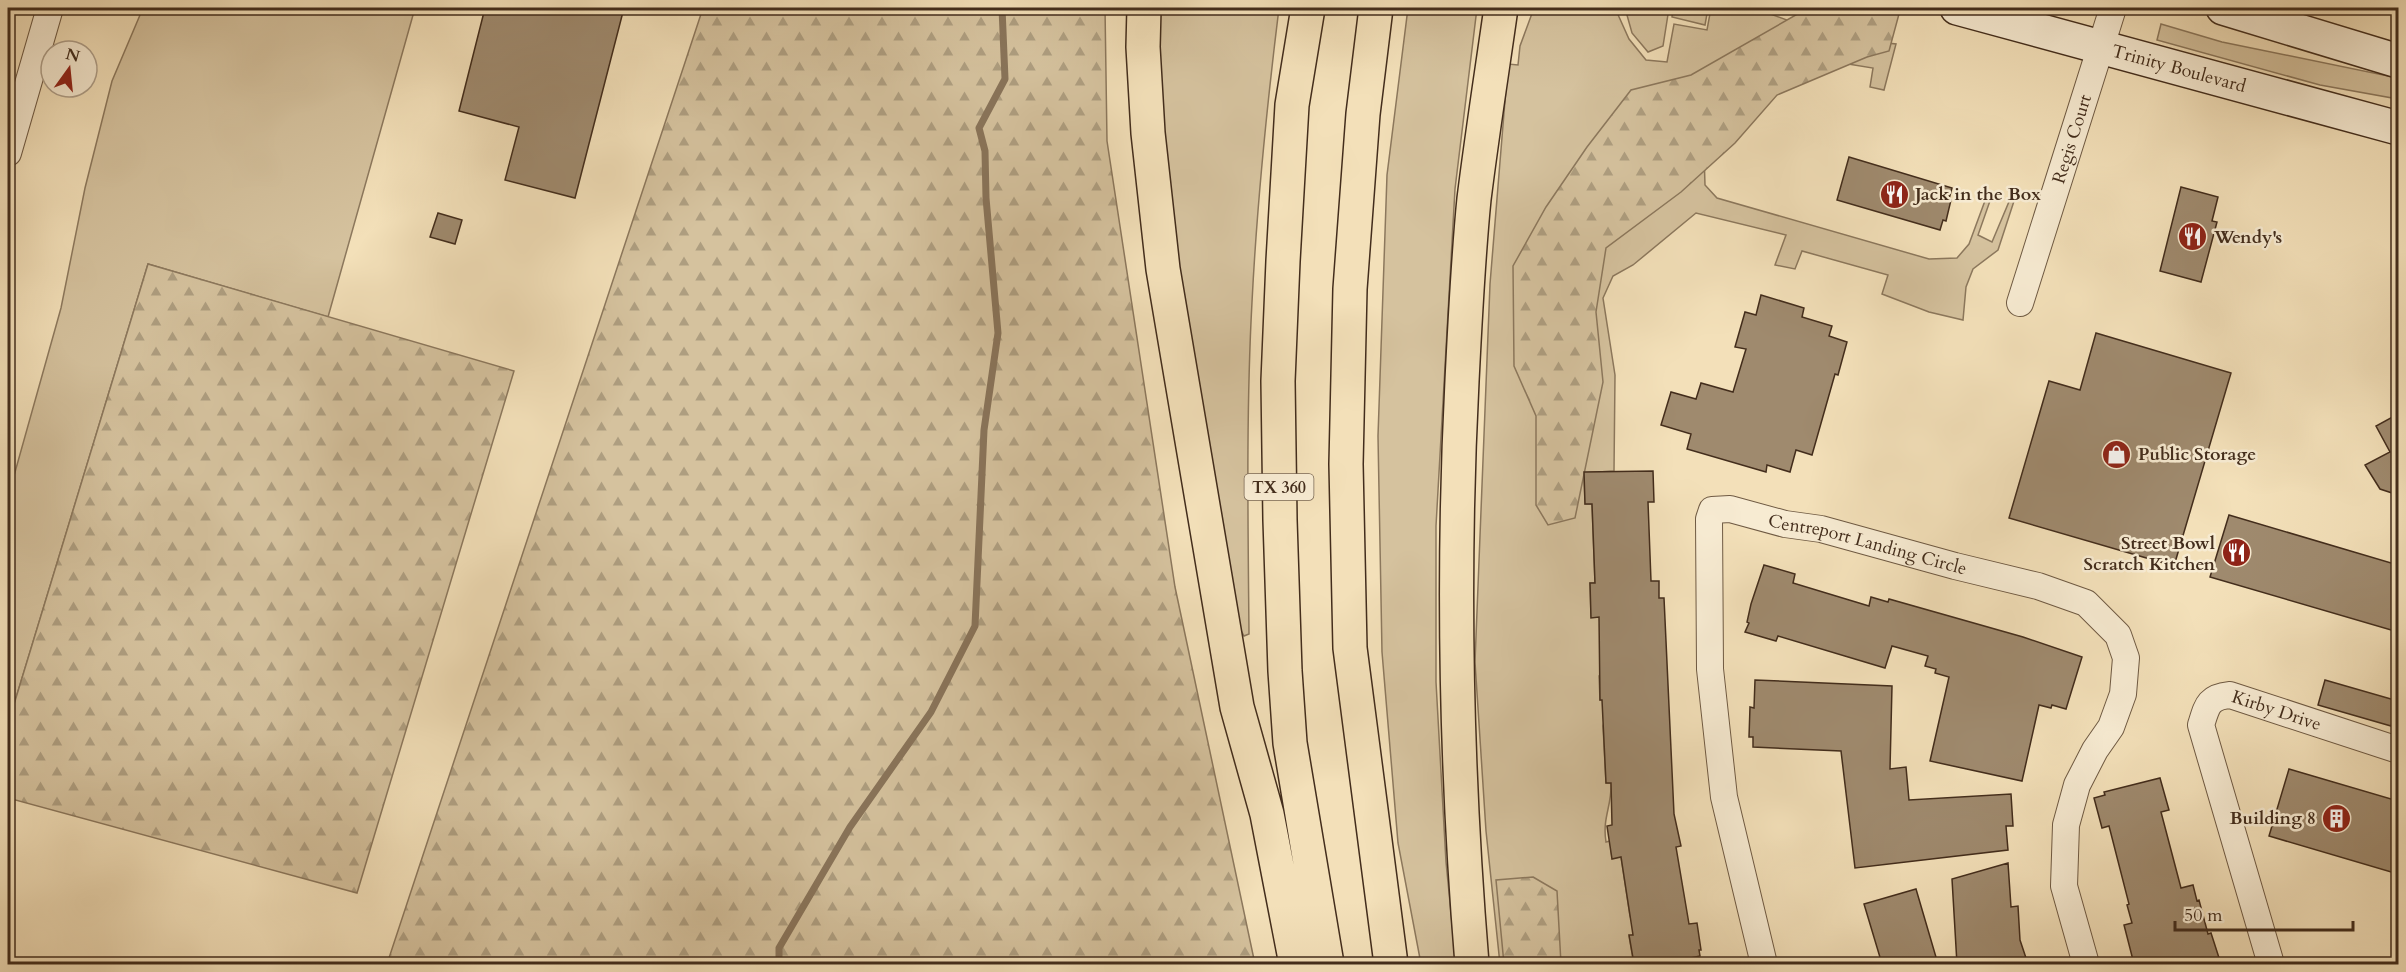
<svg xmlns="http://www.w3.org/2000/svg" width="2406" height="972" viewBox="0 0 2406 972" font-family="Cardo,serif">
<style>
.grass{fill:#d5c29e;stroke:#8c785d;stroke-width:1.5}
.forest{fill:url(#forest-firs);stroke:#8c785d;stroke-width:1.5}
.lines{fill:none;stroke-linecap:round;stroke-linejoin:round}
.stream{stroke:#89745a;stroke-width:7}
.building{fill:#9f8a6e;stroke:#432d1c;stroke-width:1.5}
.minor-casing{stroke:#6f5a43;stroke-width:28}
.secondary-casing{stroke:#432d1c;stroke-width:36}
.motorway-casing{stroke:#432d1c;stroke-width:36}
.minor{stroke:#f7ebd2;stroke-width:26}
.secondary{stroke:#f7ebd2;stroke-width:33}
.motorway{stroke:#f3e0b9;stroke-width:33}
.labels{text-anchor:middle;stroke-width:5;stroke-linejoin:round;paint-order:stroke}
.shield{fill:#f7ebd2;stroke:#796653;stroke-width:1.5}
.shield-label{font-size:16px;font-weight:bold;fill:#432d1c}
.street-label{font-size:18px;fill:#432d1c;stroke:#f7ebd2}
.poi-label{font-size:18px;font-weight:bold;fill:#432d1c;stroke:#f7ebd2;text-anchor:start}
</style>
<defs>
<pattern id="forest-firs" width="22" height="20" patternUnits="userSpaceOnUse" patternTransform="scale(1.5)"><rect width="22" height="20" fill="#d5c29e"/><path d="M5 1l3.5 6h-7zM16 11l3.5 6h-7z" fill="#ae9e80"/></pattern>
</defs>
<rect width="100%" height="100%" fill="#f3e0b9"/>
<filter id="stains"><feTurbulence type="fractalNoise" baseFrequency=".00333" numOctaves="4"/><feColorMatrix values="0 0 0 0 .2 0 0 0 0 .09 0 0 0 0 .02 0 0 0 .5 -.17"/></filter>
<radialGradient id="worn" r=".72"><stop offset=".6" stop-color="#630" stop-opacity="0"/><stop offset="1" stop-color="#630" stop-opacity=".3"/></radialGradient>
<path class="grass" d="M 143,8 L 415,8 L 328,317 L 148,264 L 8,724 L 8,497 L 61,308 L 85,188 L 112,81 Z
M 1157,8 L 1279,8 C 1267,105 1257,203 1252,302 C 1246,412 1248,523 1249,634 L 1244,636 L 1237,624 L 1173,291 Z
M 1408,8 L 1477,8 L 1455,189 L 1436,526 L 1436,682 L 1446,862 L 1456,964 L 1421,964 L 1398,843 L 1382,652 L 1378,436 L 1387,175 Z
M 1534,8 L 1615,8 L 1629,39 L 1646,60 L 1667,62 L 1674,24 L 1707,30 L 1711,8 L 1759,8 L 1765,12 L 1833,37 L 1896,44 L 1884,90 L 1870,87 L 1873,68 L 1842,63 L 1804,70 L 1704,152 L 1705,185 L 1717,198 L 1929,259 L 1957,258 L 1969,244 L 1986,198 L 1991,198 L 1978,235 L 1992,242 L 2011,197 L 2015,198 L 1998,250 L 1973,269 L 1966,287 L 1963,320 L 1929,312 L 1882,294 L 1888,275 L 1802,251 L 1795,269 L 1775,265 L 1786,235 L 1696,213 L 1633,265 L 1613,276 L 1603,298 L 1615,375 L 1614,471 L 1584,473 L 1585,504 L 1592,504 L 1595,583 L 1590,583 L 1591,617 L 1619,617 L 1604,676 L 1599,676 L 1600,700 L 1610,700 L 1603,726 L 1606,783 L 1611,783 C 1612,806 1602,818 1606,842 L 1610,841 L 1612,858 L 1621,857 L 1630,916 L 1637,934 L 1629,936 L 1634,964 L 1500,964 L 1486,831 L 1475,662 L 1490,284 L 1508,64 L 1518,65 L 1520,46 Z
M 1625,8 L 1669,8 L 1663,46 L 1648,52 L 1632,33 Z
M 1673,8 L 1708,8 L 1705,25 L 1672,17 Z
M 2161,24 L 2222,42 L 2398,78 L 2398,99 L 2320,85 L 2157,40 Z"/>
<path class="forest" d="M 703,8 L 1105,8 L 1107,141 L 1175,587 L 1255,964 L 387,964 Z
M 1808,8 L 1876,8 L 1899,14 L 1889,51 L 1867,57 L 1777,95 L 1735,143 L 1681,192 L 1606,248 L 1596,312 L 1603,382 L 1575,518 L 1548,525 L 1536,505 L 1536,416 L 1514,366 L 1513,266 L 1546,207 L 1587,147 L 1631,90 L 1691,75 Z
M 148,264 L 514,371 L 357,893 L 8,798 L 8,724 Z
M 1533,877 L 1557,891 L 1561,964 L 1504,964 L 1496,880 Z"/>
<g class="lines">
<path class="stream" d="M 779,964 L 779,948 L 850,827 L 931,712 L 975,626 L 984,430 L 998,333 L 986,198 L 985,151 L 979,128 L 1005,79 L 1002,8"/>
</g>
<path class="building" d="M 485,8 L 624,8 L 575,198 L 505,180 L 519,127 L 459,111 Z
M 1849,157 L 1952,188 L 1949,199 L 1951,200 L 1946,221 L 1943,220 L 1940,230 L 1837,200 Z
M 2181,187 L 2218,197 L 2212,221 L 2217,222 L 2201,282 L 2160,271 Z
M 438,213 L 462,220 L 455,244 L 430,237 Z
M 1761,295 L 1804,308 L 1802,317 L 1832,326 L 1829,336 L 1847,342 L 1838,375 L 1835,374 L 1812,455 L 1796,450 L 1790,472 L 1767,465 L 1766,472 L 1687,449 L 1691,434 L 1661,425 L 1671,392 L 1696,399 L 1701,383 L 1733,392 L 1746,349 L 1735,347 L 1745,312 L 1756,315 Z
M 2096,333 L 2231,373 L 2174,566 L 2009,518 L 2049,381 L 2080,390 Z
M 2398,414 L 2398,495 L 2380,489 L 2365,465 L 2390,452 L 2376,426 Z
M 1653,471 L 1654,502 L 1648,502 L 1651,581 L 1659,581 L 1659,598 L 1664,598 L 1674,814 L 1681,846 L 1676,847 L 1689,924 L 1697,923 L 1701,950 L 1699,950 L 1700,956 L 1672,962 L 1673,964 L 1634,964 L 1629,935 L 1633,935 L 1621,857 L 1612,859 L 1607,826 L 1612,825 L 1611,783 L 1606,783 L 1602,700 L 1600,700 L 1599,617 L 1591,618 L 1590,583 L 1595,583 L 1592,504 L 1585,504 L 1584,472 Z
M 2229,515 L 2398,565 L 2398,632 L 2210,577 Z
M 1764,565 L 1795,574 L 1793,583 L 1869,606 L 1871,597 L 1888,602 L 1889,599 L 2023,637 L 2082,657 L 2066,709 L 2052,705 L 2051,708 L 2039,705 L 2022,781 L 1930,761 L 1949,677 L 1935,673 L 1936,669 L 1925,666 L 1928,656 L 1892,646 L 1885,668 L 1778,636 L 1776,641 L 1745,632 L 1749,623 L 1747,622 L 1751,604 Z
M 1755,680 L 1892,686 L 1890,769 L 1906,767 L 1909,800 L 2011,794 L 2013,826 L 2006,826 L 2008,850 L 1855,868 L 1841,751 L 1753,747 L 1753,737 L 1749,737 L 1750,707 L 1754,708 Z
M 2325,680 L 2398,701 L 2391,726 L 2318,705 Z
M 2289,769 L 2398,801 L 2398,874 L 2269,836 Z
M 2160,778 L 2169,810 L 2161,812 L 2181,888 L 2193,885 L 2197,901 L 2199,900 L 2208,934 L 2211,933 L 2221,964 L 2134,964 L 2124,925 L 2132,923 L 2127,905 L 2129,904 L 2109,826 L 2102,828 L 2094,798 L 2105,795 L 2104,792 Z
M 2008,863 L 2011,907 L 2018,906 L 2020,940 L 2028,964 L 1957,964 L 1952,879 Z
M 1916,889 L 1938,964 L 1882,964 L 1864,904 Z"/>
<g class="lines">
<defs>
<g id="minor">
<path d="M 8,153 L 50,8"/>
<path id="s1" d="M 2020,303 L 2113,8"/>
<path id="s2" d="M 1764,964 L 1724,797 L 1710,669 L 1709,519 L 1712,510 L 1730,509 L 1785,524 L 1821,529 L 1955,566 L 2038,586 L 2086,603 L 2118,635 L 2126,658 L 2123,694 L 2111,727 L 2095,750 L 2077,785 L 2066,825 L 2064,886 L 2086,964"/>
<path id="s3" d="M 2271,964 L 2201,725 C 2207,706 2208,697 2230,695 L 2398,750"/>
</g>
<g id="secondary">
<path id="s4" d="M 1957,8 L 2398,128"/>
<path d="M 2223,8 L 2398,61"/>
</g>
<path id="motorway" d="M 1144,8 L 1143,47 L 1148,133 L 1163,269 L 1237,707 L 1267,814 L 1296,964
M 1308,8 L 1292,105 L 1283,261 L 1278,381 L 1280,520 L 1285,671 L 1290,743 L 1327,964
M 1376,8 L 1363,114 L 1350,289 L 1346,464 L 1350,648 L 1391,964
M 1472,964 C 1456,770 1452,576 1462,381 C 1465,321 1468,259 1474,199 C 1482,135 1492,71 1501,8"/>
</defs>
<use href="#minor" class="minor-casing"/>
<use href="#secondary" class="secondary-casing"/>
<use href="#motorway" class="motorway-casing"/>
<use href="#minor" class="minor"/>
<use href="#secondary" class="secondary"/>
<use href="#motorway" class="motorway"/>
</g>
<defs>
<symbol id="restaurant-disc" viewBox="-11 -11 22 22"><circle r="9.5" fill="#8f2418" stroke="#f7ebd2"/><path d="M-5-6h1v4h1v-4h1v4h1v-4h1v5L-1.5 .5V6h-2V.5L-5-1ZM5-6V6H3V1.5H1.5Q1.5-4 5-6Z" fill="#fff"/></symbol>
<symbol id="shop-disc" viewBox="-11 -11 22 22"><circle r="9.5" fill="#8f2418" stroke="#f7ebd2"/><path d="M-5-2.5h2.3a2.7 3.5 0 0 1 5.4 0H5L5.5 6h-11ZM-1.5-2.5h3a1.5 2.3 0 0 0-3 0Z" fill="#fff"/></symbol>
<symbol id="building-disc" viewBox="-11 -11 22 22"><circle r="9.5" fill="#8f2418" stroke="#f7ebd2"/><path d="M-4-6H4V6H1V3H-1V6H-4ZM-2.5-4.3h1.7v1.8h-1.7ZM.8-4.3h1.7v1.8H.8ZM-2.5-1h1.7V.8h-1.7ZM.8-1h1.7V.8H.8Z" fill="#fff"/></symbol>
</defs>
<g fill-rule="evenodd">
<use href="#restaurant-disc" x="1878" y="178" width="33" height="33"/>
<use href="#restaurant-disc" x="2176" y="220" width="33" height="33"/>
<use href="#shop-disc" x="2100" y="438" width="33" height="33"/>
<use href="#restaurant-disc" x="2220" y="536" width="33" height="33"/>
<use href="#building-disc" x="2320" y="802" width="33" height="33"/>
</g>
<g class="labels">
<rect class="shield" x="1244.5" y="474" width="69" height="26" rx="4.5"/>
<g class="shield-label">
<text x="1279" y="493">TX 360</text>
</g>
<g class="street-label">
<text dy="6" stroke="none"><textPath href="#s4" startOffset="230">Trinity Boulevard</textPath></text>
<text dy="6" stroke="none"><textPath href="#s1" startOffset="172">Regis Court</textPath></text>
<text dy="6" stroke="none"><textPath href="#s2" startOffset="620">Centreport Landing Circle</textPath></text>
<text dy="6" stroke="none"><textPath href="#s3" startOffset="344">Kirby Drive</textPath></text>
</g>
<g class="poi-label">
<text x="1915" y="200">Jack in the Box</text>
<text x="2214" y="243">Wendy's</text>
<text x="2138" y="460">Public Storage</text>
<text x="2215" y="549" text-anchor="end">Street Bowl<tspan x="2215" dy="21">Scratch Kitchen</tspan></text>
<text x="2316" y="824" text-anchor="end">Building 8</text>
</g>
</g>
<rect width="2406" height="972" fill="none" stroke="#f3e0b9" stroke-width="30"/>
<rect x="9" y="9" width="2388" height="954" fill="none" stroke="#432d1c" stroke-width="3"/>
<rect x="15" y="15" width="2376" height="942" fill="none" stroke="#432d1c" stroke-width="1.5"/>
<g transform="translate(69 69) rotate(15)"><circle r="28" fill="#f7ebd2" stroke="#af9f89" stroke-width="1.5"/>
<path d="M0-4.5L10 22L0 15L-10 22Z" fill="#8f2418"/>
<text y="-9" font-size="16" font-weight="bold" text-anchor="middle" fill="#432d1c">N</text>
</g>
<path d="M2175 921v9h178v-9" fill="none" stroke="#432d1c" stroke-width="3"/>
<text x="2184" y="921" font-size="18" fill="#432d1c" stroke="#f7ebd2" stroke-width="4.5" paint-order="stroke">50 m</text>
<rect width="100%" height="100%" filter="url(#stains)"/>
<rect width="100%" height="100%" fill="url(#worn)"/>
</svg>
